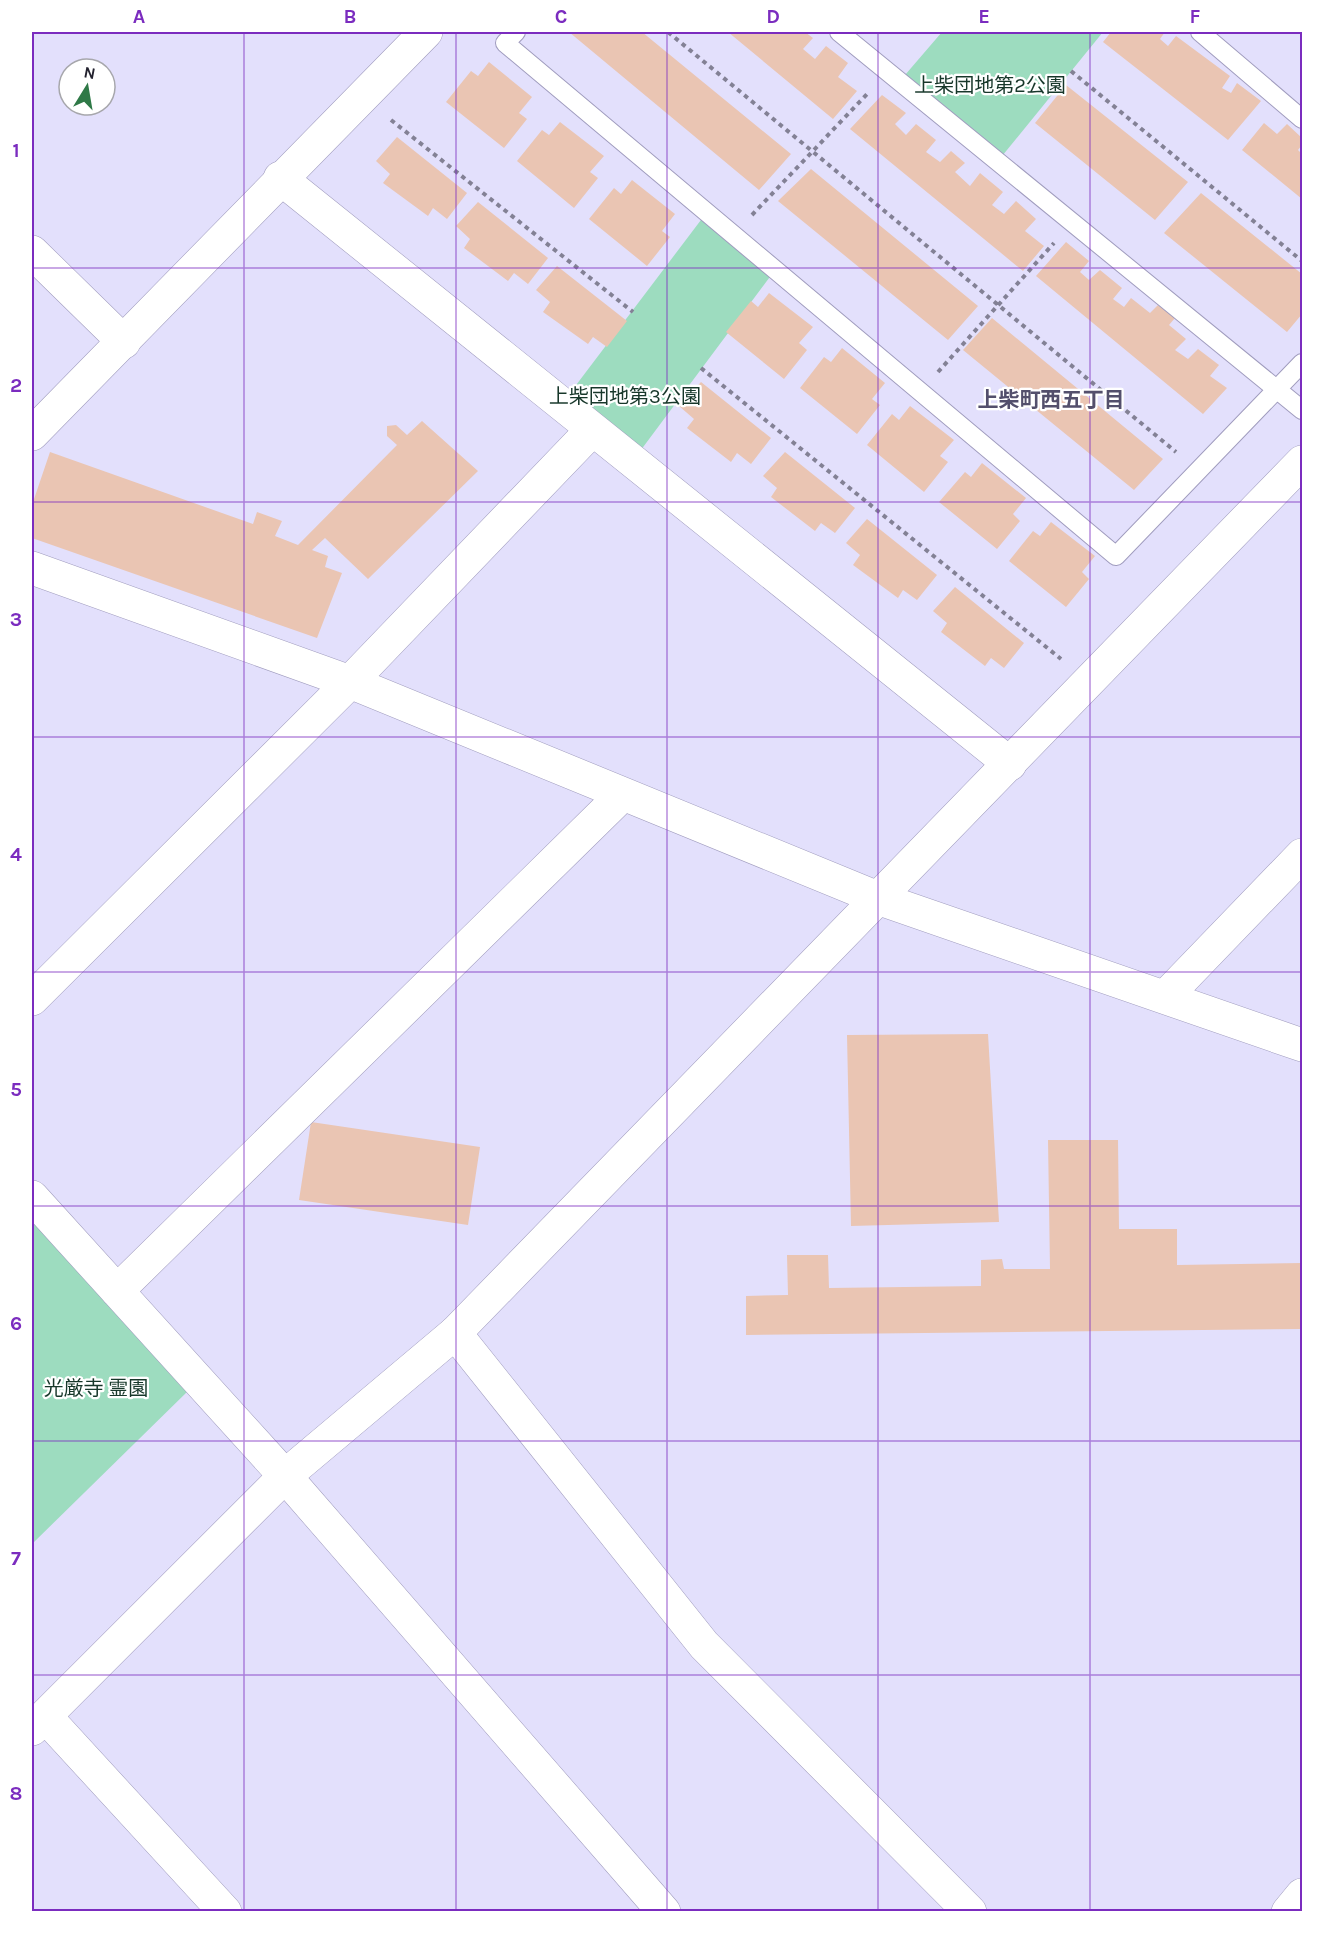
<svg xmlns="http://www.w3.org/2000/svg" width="1334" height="1943" viewBox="0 0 1334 1943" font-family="Karla,'Noto Sans JP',sans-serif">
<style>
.green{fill:#9ddcbf}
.building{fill:#eac5b3}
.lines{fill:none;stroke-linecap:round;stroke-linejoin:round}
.lane-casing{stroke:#a09cbe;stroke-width:20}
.street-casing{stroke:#a09cbe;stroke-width:34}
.secondary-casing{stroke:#a09cbe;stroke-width:34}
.path{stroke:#838195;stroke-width:4;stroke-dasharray:4.5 4.5;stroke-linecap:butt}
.lane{stroke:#fff;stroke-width:18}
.street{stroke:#fff;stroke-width:33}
.secondary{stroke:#fff;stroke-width:33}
.grid{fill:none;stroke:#7b2cbf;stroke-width:1.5;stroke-opacity:0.55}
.labels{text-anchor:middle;stroke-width:4.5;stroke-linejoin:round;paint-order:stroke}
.park-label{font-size:20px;fill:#17372a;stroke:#fff}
.neighbourhood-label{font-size:21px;font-weight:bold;fill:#534f6c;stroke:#fff}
.neatline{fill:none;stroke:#7b2cbf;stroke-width:2}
.grid-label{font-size:20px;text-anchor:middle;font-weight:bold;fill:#7b2cbf}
</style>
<rect width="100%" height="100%" fill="#e3e0fc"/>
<path class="green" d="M 942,32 L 1103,32 L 998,161 L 899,82 Z
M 707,212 L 775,270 L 632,462 L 561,405 Z
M 32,1221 L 188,1391 L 32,1544 Z"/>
<path class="building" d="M 569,32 L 642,32 L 791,154 L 759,190 Z
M 728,32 L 805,32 L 813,38 L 803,49 L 815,59 L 826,46 L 848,63 L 838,77 L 857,91 L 833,119 Z
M 1111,32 L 1165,32 L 1160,39 L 1168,46 L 1176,36 L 1230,76 L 1222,88 L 1231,93 L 1237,83 L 1261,101 L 1228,140 L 1103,42 Z
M 489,62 L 532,97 L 519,113 L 527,119 L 504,148 L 446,102 L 471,71 L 478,76 Z
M 1066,85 L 1188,182 L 1155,220 L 1035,123 Z
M 882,95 L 906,113 L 895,124 L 906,135 L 916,124 L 936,140 L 926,152 L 940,162 L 951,151 L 965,163 L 955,172 L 970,186 L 980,173 L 1003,192 L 992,205 L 1004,214 L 1016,201 L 1036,219 L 1025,231 L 1044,246 L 1023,271 L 850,129 Z
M 560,122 L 604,156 L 590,172 L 598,178 L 574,208 L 517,161 L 542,130 L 549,135 Z
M 1264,123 L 1277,134 L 1287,124 L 1302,138 L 1302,145 L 1298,150 L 1302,154 L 1302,199 L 1242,150 Z
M 397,137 L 467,193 L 447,219 L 433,208 L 428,216 L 383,183 L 390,174 L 376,161 Z
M 811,169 L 978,306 L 948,340 L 778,201 Z
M 632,180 L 675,214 L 662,231 L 670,237 L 647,266 L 589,219 L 614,188 L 621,194 Z
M 1201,193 L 1302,274 L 1302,314 L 1287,332 L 1164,233 Z
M 478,202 L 548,258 L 528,284 L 514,273 L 508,281 L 464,248 L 470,239 L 456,226 Z
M 1066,242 L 1089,261 L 1080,272 L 1089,280 L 1100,270 L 1122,288 L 1113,299 L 1124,307 L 1131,298 L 1150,313 L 1158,305 L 1175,318 L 1169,325 L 1186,339 L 1175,350 L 1188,359 L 1198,349 L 1219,365 L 1210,376 L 1227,388 L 1203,414 L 1036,276 Z
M 557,266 L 627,321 L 607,347 L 593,337 L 588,344 L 543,312 L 550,302 L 536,290 Z
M 769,293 L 813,327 L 799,343 L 807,350 L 784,379 L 726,332 L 751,301 L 758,307 Z
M 992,318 L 1163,459 L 1134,490 L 963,350 Z
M 842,348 L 885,383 L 872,399 L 880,405 L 857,434 L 800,388 L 824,357 L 831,362 Z
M 701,382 L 771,438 L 751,464 L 737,453 L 731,462 L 687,428 L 694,419 L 679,406 Z
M 910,406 L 954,440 L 940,456 L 948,462 L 924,492 L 867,445 L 892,414 L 899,420 Z
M 422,421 L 478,471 L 368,579 L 325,538 L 312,550 L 328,556 L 325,567 L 342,573 L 317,638 L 32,538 L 32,505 L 50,452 L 253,524 L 257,512 L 282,521 L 275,536 L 298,545 L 397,445 L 387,436 L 387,426 L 396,425 L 407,435 Z
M 785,452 L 855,508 L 835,533 L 821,523 L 815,531 L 771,497 L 777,488 L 763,476 Z
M 982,463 L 1026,498 L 1013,514 L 1020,521 L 997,549 L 939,502 L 965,472 L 971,477 Z
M 867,519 L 937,575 L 917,600 L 903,590 L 898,598 L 853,565 L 860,555 L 846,543 Z
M 1051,522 L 1095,556 L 1082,572 L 1089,579 L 1066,607 L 1009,561 L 1033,531 L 1040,536 Z
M 955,587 L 1024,643 L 1004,668 L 991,658 L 985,666 L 941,632 L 947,623 L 933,611 Z
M 988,1034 L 999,1222 L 851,1226 L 847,1035 Z
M 311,1122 L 480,1147 L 468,1225 L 299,1200 Z
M 1048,1140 L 1118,1140 L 1119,1229 L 1177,1229 L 1177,1265 L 1302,1263 L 1302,1329 L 746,1335 L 746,1296 L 788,1295 L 787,1255 L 828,1255 L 829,1288 L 981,1286 L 981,1260 L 1002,1259 L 1004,1269 L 1050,1269 Z"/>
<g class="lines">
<defs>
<path id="lane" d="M 516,32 L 505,43 L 1116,556 L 1302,363
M 839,32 L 1302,410
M 1200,32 L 1302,119"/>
<path id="street" d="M 280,178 L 1010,764
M 32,252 L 124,342
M 32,568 L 350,682 L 880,899 L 1302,1045
M 1165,997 L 1302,855
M 32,999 L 350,682 L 592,430
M 32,1197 L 285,1476 L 664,1912
M 117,1291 L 623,794
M 455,1333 L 704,1645 L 970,1912"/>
<path id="secondary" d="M 32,434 L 426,32
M 45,1716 L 225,1912
M 32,1729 L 285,1476 L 455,1333 L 1302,462
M 1288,1912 L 1302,1895"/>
</defs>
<use href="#lane" class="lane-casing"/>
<use href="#street" class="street-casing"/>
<use href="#secondary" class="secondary-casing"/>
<path class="path" d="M 668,32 L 1176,452
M 1071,71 L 1302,261
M 391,120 L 633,312
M 752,215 L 869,92
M 701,368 L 1061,659
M 938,372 L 1054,243"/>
<use href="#lane" class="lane"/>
<use href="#street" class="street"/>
<use href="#secondary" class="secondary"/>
</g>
<path class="grid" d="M 244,32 L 244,1912M 456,32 L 456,1912M 667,32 L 667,1912M 878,32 L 878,1912M 1090,32 L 1090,1912M 32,268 L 1302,268M 32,502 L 1302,502M 32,737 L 1302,737M 32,972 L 1302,972M 32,1206 L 1302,1206M 32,1441 L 1302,1441M 32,1675 L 1302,1675"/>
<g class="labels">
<g class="park-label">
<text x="990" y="92">上柴団地第2公園</text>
<text x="625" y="403">上柴団地第3公園</text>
<text x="96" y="1395">光厳寺 霊園</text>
</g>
<g class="neighbourhood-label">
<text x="1051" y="407">上柴町西五丁目</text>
</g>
</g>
<rect width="1334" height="1943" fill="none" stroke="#ffffff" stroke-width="66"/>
<g transform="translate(87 87) rotate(11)"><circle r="28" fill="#ffffff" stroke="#a7a7ac" stroke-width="1.5"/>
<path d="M0-4.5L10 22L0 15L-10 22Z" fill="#2f7947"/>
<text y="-9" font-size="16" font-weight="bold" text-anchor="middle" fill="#23222f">N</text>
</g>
<rect x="33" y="33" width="1268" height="1877" class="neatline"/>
<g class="grid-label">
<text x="139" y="23">A</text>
<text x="350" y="23">B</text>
<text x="561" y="23">C</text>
<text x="773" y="23">D</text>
<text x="984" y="23">E</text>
<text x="1195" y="23">F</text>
<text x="16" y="157">1</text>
<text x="16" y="392">2</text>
<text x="16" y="626">3</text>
<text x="16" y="861">4</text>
<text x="16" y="1096">5</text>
<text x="16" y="1330">6</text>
<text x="16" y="1565">7</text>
<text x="16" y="1800">8</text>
</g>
</svg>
